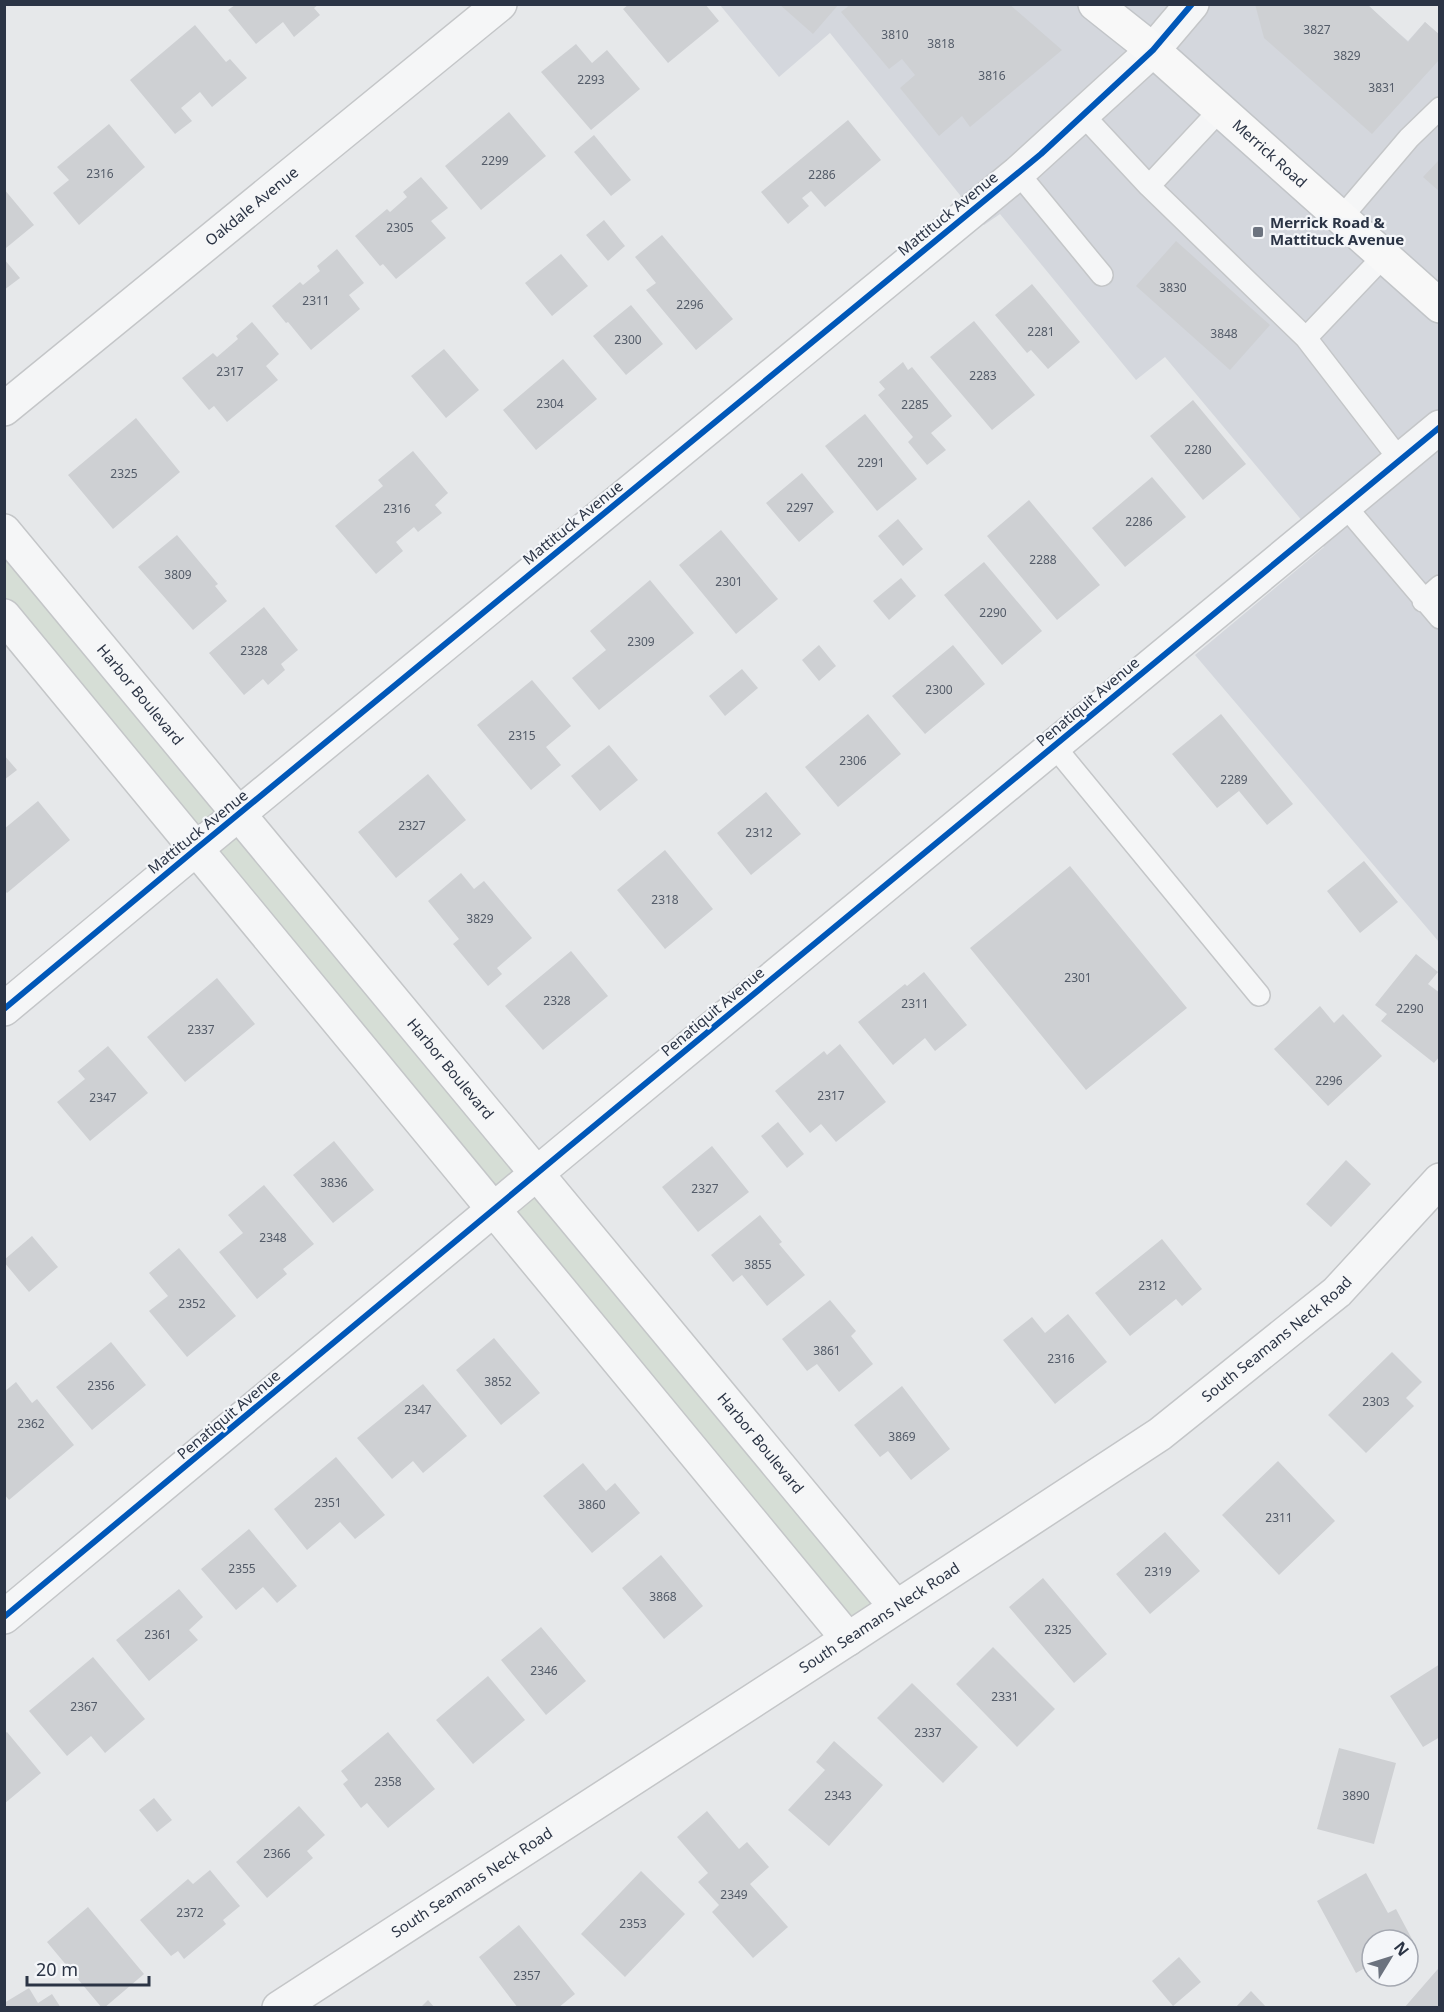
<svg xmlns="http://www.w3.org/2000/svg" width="1444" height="2012" viewBox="0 0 1444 2012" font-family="'Noto Sans',sans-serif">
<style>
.built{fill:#d4d7dd}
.green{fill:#d6ded6}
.building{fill:#ced0d3}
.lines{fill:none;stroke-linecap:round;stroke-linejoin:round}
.service-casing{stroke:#c4c6c8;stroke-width:24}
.minor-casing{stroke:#c4c6c8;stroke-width:36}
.tertiary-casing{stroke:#c4c6c8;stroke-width:36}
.primary-casing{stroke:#c2c5c8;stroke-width:36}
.service{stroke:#f5f6f7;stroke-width:21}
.minor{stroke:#f5f6f7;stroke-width:33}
.tertiary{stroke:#f5f6f7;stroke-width:33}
.primary{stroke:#f8f8f8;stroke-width:33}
.cycleway-casing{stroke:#f4f6f9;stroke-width:10}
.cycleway{stroke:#0057b8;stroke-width:6}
.poi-dot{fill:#6c737f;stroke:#f4f6f9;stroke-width:2}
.labels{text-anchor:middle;stroke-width:4.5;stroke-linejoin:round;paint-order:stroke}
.number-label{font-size:12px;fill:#545c69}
.street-label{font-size:15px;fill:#2b3445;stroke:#f4f6f9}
.poi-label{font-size:15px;font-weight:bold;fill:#2b3445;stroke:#f4f6f9;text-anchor:start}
</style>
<rect width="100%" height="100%" fill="#e6e8ea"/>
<path class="built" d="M 1365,4 L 1408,41 L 1425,22 L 1439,35 L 1439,942 L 1195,655 L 1324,547 L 1165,357 L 1136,380 L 1000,214 L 984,225 L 830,33 L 779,77 L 720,5 Z"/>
<path class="green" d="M 4,540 L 230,812 L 199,839 L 5,604 Z
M 240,826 L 527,1171 L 495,1198 L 208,852 Z
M 540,1187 L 882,1603 L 850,1626 L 508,1213 Z"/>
<path class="building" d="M 629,4 L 705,4 L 719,21 L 668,63 L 623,9 Z
M 779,4 L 839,4 L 813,34 Z
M 851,4 L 1009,4 L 1062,50 L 970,127 L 962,116 L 939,136 L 900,88 L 915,75 L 902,59 L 889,69 L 841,12 Z
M 1255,4 L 1367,4 L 1408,42 L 1425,22 L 1440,35 L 1440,59 L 1372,134 L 1264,38 Z
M 235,5 L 318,5 L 314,8 L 320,15 L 294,37 L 283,22 L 256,44 L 228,10 Z
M 195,25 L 226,62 L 230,59 L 247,78 L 212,107 L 200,92 L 181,108 L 192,121 L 175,134 L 130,80 Z
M 576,44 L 592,63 L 607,50 L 640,89 L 591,130 L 541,72 Z
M 509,112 L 546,156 L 481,210 L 445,166 Z
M 848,120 L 881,160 L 825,207 L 811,191 L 802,198 L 809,206 L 788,224 L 761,192 Z
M 109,124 L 145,167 L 79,225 L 53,193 L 69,180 L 57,167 Z
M 594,135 L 631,180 L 611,196 L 574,152 Z
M 1440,159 L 1440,192 L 1423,177 Z
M 421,177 L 448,208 L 431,221 L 446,238 L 396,279 L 383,264 L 380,266 L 355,236 L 387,209 L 390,212 L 407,197 L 403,192 Z
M 4,189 L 34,225 L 6,248 L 4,246 Z
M 604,220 L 625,246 L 608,261 L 586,235 Z
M 662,235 L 733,319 L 696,350 L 646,290 L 656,283 L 635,257 Z
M 1176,241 L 1270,325 L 1230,370 L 1136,286 Z
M 337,249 L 364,283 L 349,295 L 360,309 L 311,350 L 288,322 L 286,323 L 272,306 L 300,282 L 303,285 L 320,271 L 317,266 Z
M 561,254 L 588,286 L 552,316 L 525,283 Z
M 4,259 L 20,278 L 4,290 Z
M 1032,284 L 1080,342 L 1048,369 L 1031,350 L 1027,353 L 995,315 Z
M 631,305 L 663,344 L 626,375 L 593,336 Z
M 974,321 L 1035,395 L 992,430 L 930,357 Z
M 252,322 L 279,354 L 266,366 L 278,380 L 227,422 L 214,406 L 209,410 L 182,378 L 213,353 L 217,357 L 238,339 L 236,336 Z
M 444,349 L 479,390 L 446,418 L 411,376 Z
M 563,359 L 597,399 L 536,450 L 503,410 Z
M 903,362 L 908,370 L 912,367 L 952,416 L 931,433 L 946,450 L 927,465 L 908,442 L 913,437 L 878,395 L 885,389 L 879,382 Z
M 1193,400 L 1246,464 L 1203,500 L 1150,436 Z
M 865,414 L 917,479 L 877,511 L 825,446 Z
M 136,418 L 180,472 L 113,529 L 68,475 Z
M 413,451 L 448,493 L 435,505 L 442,513 L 418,532 L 414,527 L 396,542 L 403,551 L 376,574 L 335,526 L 383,486 L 378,480 Z
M 802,473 L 834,512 L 799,542 L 766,503 Z
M 1152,477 L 1186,517 L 1125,567 L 1092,528 Z
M 1029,500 L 1100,585 L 1057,620 L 987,536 Z
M 898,519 L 923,549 L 903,566 L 878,536 Z
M 721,530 L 778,599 L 736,634 L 679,565 Z
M 177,535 L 218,584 L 215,586 L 227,601 L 193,630 L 138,567 Z
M 984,562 L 1042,631 L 1002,665 L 944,595 Z
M 901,578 L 916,596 L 889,620 L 873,601 Z
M 650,580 L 694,633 L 599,710 L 572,678 L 606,650 L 590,631 Z
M 264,607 L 298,650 L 281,664 L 285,670 L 268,685 L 263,679 L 244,695 L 209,653 Z
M 819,645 L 836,666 L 819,681 L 802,660 Z
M 953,645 L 985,684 L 925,734 L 892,696 Z
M 742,669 L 758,688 L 725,716 L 709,696 Z
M 532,680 L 571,726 L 546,747 L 561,765 L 531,790 L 477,725 Z
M 868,714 L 901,754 L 838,807 L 805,767 Z
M 1221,714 L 1293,804 L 1267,825 L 1239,791 L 1217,808 L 1172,754 Z
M 609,745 L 638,780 L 600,811 L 571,776 Z
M 4,755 L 17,770 L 4,780 Z
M 428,774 L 466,820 L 396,878 L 358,832 Z
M 766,792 L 801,834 L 751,875 L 717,833 Z
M 38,801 L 70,840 L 7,893 L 4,890 L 4,829 Z
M 665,850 L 713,909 L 665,949 L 617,890 Z
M 1364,861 L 1398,902 L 1360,933 L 1327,891 Z
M 1070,866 L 1187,1008 L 1086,1090 L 970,948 Z
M 461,873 L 474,889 L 484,881 L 532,938 L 497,968 L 502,974 L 488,986 L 453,944 L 459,939 L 428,901 Z
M 571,951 L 608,996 L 543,1050 L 505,1006 Z
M 1416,954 L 1438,972 L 1428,984 L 1440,993 L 1440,1056 L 1434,1063 L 1381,1021 L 1387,1014 L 1375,1005 Z
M 924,972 L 967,1025 L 935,1051 L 925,1038 L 893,1065 L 858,1022 L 905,984 L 907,986 Z
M 217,978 L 255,1024 L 185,1082 L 147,1037 Z
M 1320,1006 L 1334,1023 L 1343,1014 L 1382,1056 L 1328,1106 L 1274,1049 Z
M 840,1044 L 886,1102 L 836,1142 L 821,1124 L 810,1133 L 775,1091 L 824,1051 L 827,1055 Z
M 108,1046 L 148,1093 L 90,1141 L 57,1102 L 85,1079 L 78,1071 Z
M 778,1122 L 804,1154 L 787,1168 L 761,1136 Z
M 334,1141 L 374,1190 L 333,1223 L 293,1175 Z
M 712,1146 L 749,1192 L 698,1232 L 662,1187 Z
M 1346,1160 L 1371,1184 L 1331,1227 L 1306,1204 Z
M 264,1185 L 314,1244 L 283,1269 L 287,1274 L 257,1299 L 219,1252 L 243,1233 L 228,1215 Z
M 760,1215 L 782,1242 L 779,1244 L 805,1275 L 767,1306 L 742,1275 L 733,1282 L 711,1255 Z
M 32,1236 L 58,1267 L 29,1292 L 4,1262 L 4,1260 Z
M 1162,1239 L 1202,1289 L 1182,1306 L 1176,1299 L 1130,1336 L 1095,1293 Z
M 179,1248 L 236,1316 L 187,1357 L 149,1311 L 168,1296 L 149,1273 Z
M 830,1300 L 856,1331 L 851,1336 L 873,1364 L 839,1392 L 817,1364 L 807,1371 L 782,1339 Z
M 1068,1314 L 1107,1362 L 1055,1404 L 1003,1340 L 1032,1317 L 1045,1333 Z
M 494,1338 L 540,1393 L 501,1425 L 456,1370 Z
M 111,1342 L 146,1385 L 92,1430 L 56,1387 Z
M 1392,1352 L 1422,1382 L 1406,1398 L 1414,1406 L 1366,1453 L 1328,1415 Z
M 16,1382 L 32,1403 L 37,1399 L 74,1445 L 9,1500 L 4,1494 L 4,1392 Z
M 423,1384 L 467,1436 L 423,1473 L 413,1461 L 392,1479 L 357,1438 Z
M 902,1386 L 950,1449 L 911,1480 L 888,1451 L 880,1457 L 854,1425 Z
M 336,1457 L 385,1515 L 355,1539 L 340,1522 L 307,1550 L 274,1509 Z
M 1278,1461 L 1335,1521 L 1279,1575 L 1222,1515 Z
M 583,1463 L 606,1491 L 615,1483 L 640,1513 L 592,1553 L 543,1496 Z
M 249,1529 L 297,1586 L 277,1603 L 263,1587 L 236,1610 L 201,1569 Z
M 1165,1532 L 1200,1571 L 1150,1614 L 1116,1574 Z
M 661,1555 L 703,1606 L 664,1639 L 622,1588 Z
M 1043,1578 L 1107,1654 L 1074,1683 L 1009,1607 Z
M 179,1589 L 203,1617 L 189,1630 L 198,1640 L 149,1681 L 116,1640 Z
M 541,1627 L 586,1681 L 546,1715 L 501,1660 Z
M 993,1647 L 1055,1709 L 1017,1747 L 956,1684 Z
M 93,1657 L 145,1719 L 105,1753 L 91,1736 L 67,1756 L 29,1711 Z
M 1440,1664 L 1440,1737 L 1423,1747 L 1390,1696 Z
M 488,1676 L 525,1720 L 473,1764 L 436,1720 Z
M 912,1683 L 978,1747 L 943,1783 L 877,1718 Z
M 7,1732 L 41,1773 L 4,1804 L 4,1734 Z
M 388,1732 L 435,1789 L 388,1828 L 367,1803 L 361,1808 L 343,1784 L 348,1780 L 341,1771 Z
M 834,1741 L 883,1785 L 829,1846 L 788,1810 L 825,1770 L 816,1762 Z
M 1339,1748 L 1396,1763 L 1374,1844 L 1317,1829 Z
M 154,1798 L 172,1820 L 157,1832 L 139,1810 Z
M 299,1806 L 325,1835 L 307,1851 L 313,1858 L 267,1898 L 236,1862 Z
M 707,1811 L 739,1849 L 747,1842 L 769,1867 L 750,1884 L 788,1927 L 753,1958 L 712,1912 L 719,1905 L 698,1882 L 708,1873 L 677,1837 Z
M 210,1870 L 240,1906 L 223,1920 L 226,1924 L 184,1959 L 178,1951 L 171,1956 L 140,1920 L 188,1879 L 193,1884 Z
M 641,1871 L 685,1914 L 625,1977 L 581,1934 Z
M 1366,1873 L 1388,1913 L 1396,1909 L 1413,1941 L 1408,1944 L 1408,1940 L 1372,1940 L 1372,1964 L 1356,1973 L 1317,1901 Z
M 88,1907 L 144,1974 L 104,2008 L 102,2008 L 47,1942 Z
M 519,1925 L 575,1994 L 558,2008 L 518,2008 L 479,1957 Z
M 1179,1957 L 1201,1982 L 1173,2006 L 1152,1981 Z
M 1440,1967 L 1440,2008 L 1404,2008 L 1437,1970 Z
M 29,1988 L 38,2003 L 52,1994 L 61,2008 L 4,2008 L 4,2003 Z
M 1251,1991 L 1267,2008 L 1235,2008 Z
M 428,2000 L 435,2008 L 420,2008 Z"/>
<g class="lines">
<defs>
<path id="service" d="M 1220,110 L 1149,186 L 1306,338 L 1384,256
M 1083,115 L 1149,186
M 1018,173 L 1102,275
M 1341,218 L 1409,138 L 1440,108
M 1306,338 L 1400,460
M 1345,506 L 1440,618
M 1423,601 L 1440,586
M 1054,746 L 1259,995"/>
<g id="minor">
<path id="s1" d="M 4,409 L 500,4"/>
<path id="s2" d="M 4,531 L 896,1607"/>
<path d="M 4,616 L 848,1639"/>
<path d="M 4,1009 L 196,849 L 1018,173 L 1153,50"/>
<path d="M 4,1617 L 565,1150 L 1440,427"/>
<path id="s3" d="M 279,2008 L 848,1639 L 1160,1434 L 1337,1292 L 1440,1180"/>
</g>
<path id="tertiary" d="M 1153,50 L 1192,4"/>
<g id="primary">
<path id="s4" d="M 1095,4 L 1153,50 L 1440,306"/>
</g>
</defs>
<use href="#service" class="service-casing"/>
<use href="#minor" class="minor-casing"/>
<use href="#tertiary" class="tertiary-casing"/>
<use href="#primary" class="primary-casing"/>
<use href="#service" class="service"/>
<use href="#minor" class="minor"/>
<use href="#tertiary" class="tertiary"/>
<use href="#primary" class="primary"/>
<defs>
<path id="cycleway" d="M 4,1009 L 196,849 L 1041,154 L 1153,50 L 1192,4
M 4,1617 L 565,1150 L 1440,427"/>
</defs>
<use href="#cycleway" class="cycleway-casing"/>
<use href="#cycleway" class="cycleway"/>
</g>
<rect class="poi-dot" x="1252" y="226" width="12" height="12" rx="3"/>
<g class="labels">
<g class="number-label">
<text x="1317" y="34">3827</text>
<text x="895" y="39">3810</text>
<text x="941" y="48">3818</text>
<text x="1347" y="60">3829</text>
<text x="992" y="80">3816</text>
<text x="591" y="84">2293</text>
<text x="1382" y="92">3831</text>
<text x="495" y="165">2299</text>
<text x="100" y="178">2316</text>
<text x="822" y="179">2286</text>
<text x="400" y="232">2305</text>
<text x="1173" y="292">3830</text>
<text x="316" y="305">2311</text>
<text x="690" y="309">2296</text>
<text x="1041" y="336">2281</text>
<text x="1224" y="338">3848</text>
<text x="628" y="344">2300</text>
<text x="230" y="376">2317</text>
<text x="983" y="380">2283</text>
<text x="550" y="408">2304</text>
<text x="915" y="409">2285</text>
<text x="1198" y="454">2280</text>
<text x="871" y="467">2291</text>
<text x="124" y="478">2325</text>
<text x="800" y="512">2297</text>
<text x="397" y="513">2316</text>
<text x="1139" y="526">2286</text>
<text x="1043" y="564">2288</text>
<text x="178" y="579">3809</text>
<text x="729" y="586">2301</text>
<text x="993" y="617">2290</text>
<text x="641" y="646">2309</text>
<text x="254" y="655">2328</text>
<text x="939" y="694">2300</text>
<text x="522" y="740">2315</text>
<text x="853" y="765">2306</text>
<text x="1234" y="784">2289</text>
<text x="412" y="830">2327</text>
<text x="759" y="837">2312</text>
<text x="665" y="904">2318</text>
<text x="480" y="923">3829</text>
<text x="1078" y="982">2301</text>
<text x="557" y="1005">2328</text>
<text x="915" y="1008">2311</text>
<text x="1410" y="1013">2290</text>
<text x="201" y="1034">2337</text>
<text x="1329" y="1085">2296</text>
<text x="831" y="1100">2317</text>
<text x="103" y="1102">2347</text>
<text x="334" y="1187">3836</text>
<text x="705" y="1193">2327</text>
<text x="273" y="1242">2348</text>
<text x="758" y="1269">3855</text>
<text x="1152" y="1290">2312</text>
<text x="192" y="1308">2352</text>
<text x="827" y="1355">3861</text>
<text x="1061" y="1363">2316</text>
<text x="498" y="1386">3852</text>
<text x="101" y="1390">2356</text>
<text x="1376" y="1406">2303</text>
<text x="418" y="1414">2347</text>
<text x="31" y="1428">2362</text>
<text x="902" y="1441">3869</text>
<text x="328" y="1507">2351</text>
<text x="592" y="1509">3860</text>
<text x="1279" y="1522">2311</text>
<text x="242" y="1573">2355</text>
<text x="1158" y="1576">2319</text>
<text x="663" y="1601">3868</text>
<text x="1058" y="1634">2325</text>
<text x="158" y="1639">2361</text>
<text x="544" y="1675">2346</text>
<text x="1005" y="1701">2331</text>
<text x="84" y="1711">2367</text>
<text x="928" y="1737">2337</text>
<text x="388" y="1786">2358</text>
<text x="838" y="1800">2343</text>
<text x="1356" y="1800">3890</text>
<text x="277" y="1858">2366</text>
<text x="734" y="1899">2349</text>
<text x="190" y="1917">2372</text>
<text x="633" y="1928">2353</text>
<text x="527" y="1980">2357</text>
</g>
<g class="street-label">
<text dy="5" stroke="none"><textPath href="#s4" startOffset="230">Merrick Road</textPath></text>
<text dy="5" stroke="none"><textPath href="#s1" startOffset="320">Oakdale Avenue</textPath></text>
<text transform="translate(948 214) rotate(-39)" y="5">Mattituck Avenue</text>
<text transform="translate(573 523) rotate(-39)" y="5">Mattituck Avenue</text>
<text dy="5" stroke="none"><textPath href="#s2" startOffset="213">Harbor Boulevard</textPath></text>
<text transform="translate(1088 702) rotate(-40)" y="5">Penatiquit Avenue</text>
<text transform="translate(198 832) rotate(-39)" y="5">Mattituck Avenue</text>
<text transform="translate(713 1012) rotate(-40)" y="5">Penatiquit Avenue</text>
<text dy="5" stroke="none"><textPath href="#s2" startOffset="699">Harbor Boulevard</textPath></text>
<text dy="5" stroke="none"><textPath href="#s3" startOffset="1202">South Seamans Neck Road</textPath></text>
<text transform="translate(229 1415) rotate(-40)" y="5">Penatiquit Avenue</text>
<text dy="5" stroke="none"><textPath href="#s2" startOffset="1185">Harbor Boulevard</textPath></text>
<text dy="5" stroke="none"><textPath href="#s3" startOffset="716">South Seamans Neck Road</textPath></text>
<text dy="5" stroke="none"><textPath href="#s3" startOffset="230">South Seamans Neck Road</textPath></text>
</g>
<g class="poi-label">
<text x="1270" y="228">Merrick Road &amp;<tspan x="1270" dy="17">Mattituck Avenue</tspan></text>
</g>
</g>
<rect width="1444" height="2012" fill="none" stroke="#2b3445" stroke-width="12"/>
<g transform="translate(1390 1958) rotate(52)"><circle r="28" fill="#f4f6f9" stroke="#a4a8b1" stroke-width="1.5"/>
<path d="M0-4.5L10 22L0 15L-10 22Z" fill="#6c737f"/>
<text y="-9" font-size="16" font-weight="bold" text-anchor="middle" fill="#2b3445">N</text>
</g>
<path d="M27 1976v9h122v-9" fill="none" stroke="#2b3445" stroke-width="3"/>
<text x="36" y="1976" font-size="18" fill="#2b3445" stroke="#f4f6f9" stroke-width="4.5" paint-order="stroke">20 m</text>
</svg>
